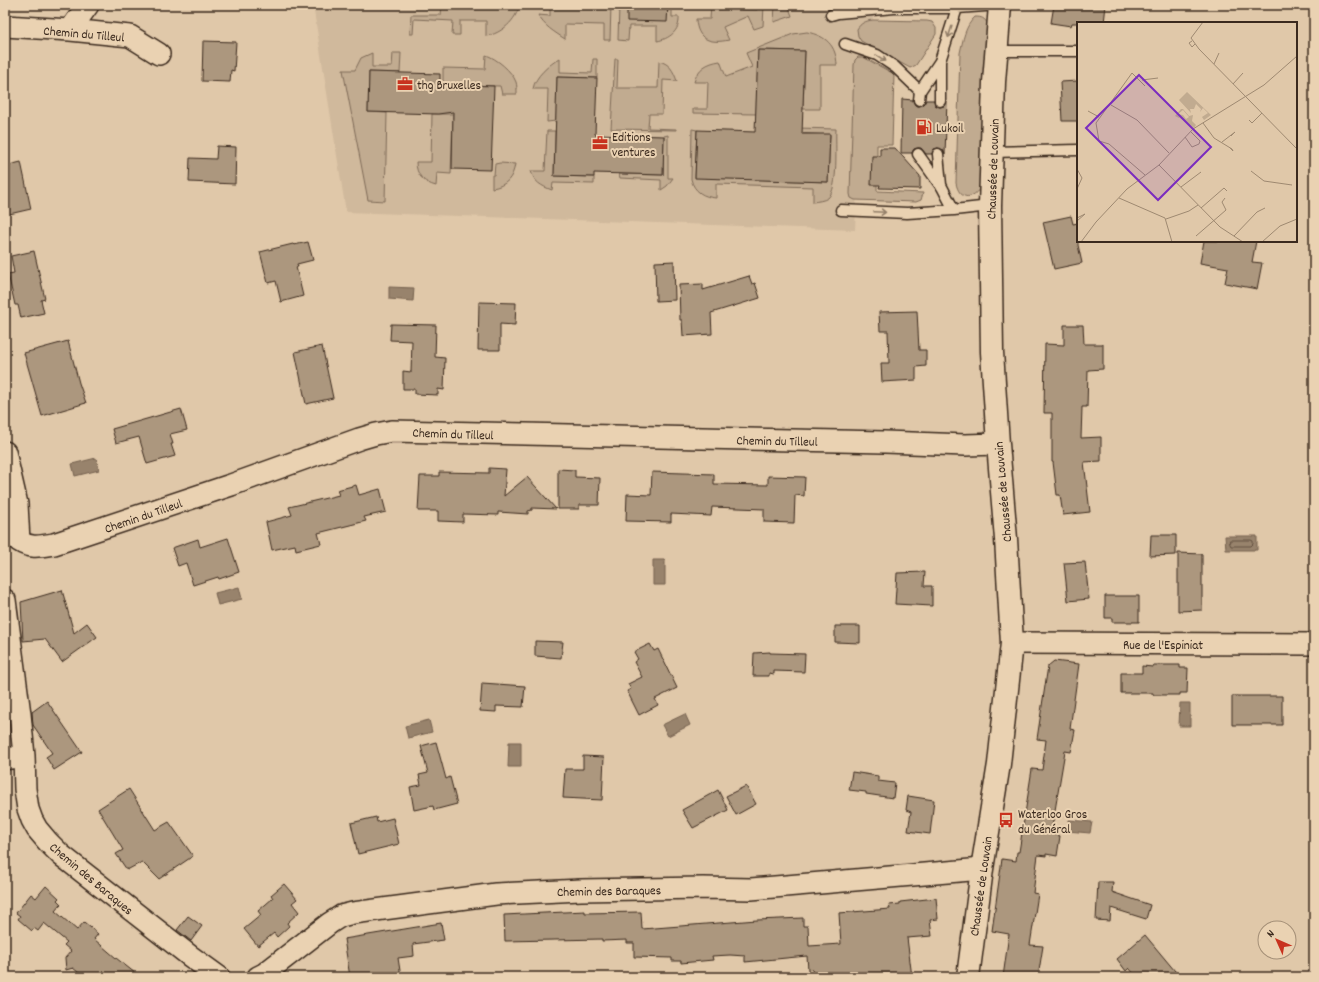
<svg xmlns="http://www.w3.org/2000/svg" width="1319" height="982" viewBox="0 0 1319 982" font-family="Dekko,sans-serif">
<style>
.built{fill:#d0b99c}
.green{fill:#c1ab90;stroke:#7e6a57}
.water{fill:#98836c;stroke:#735f4d}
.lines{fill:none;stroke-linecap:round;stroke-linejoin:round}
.shore{stroke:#604e3d;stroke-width:1}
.building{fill:#ac977e;stroke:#3b2a1e}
.service-casing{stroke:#3b2a1e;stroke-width:13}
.minor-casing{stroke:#3b2a1e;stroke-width:24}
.secondary-casing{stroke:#3b2a1e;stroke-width:25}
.service{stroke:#ead2b2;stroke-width:10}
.minor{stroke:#ead2b2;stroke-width:21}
.secondary{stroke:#ead2b2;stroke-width:22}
.oneway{stroke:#927e68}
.labels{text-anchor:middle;stroke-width:4;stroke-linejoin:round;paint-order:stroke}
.street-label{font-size:13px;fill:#3b2a1e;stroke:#ead2b2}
.poi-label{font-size:13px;fill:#3b2a1e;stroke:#ead2b2;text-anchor:start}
.inset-road{fill:none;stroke:#9e8971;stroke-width:1}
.view{fill:#7b2cbf;fill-opacity:0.15;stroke:#7b2cbf;stroke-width:2}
.inset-edge{fill:none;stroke:#3b2a1e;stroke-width:2}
</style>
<rect width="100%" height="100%" fill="#e0c8a9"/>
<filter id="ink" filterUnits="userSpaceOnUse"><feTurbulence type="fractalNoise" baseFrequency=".025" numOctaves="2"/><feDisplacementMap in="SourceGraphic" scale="8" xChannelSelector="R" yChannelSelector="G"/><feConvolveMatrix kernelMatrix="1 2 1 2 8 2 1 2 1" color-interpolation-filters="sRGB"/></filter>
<g filter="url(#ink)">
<path class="built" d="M 313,5 L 873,5 L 873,20 L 869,45 L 863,57 L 855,230 L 346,212 Z"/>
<path class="green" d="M 442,5 L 496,6 L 496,5 L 519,5 C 517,20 501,34 486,36 L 486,21 L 460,21 L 460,35 L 452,35 L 453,21 L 414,19 L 413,34 L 410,34 L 411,15 L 441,15 Z
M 550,5 L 611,5 L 610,40 L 604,40 L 604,25 L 565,24 L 565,39 C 554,32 544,26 538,15 L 550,16 Z
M 619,5 L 672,5 L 672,17 L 679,17 C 680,31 669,39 657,41 L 657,26 L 629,26 L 628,41 L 618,40 Z
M 711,5 L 717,5 L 717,9 L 757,10 L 757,5 L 764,5 L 763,26 L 754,29 L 748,16 L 723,27 L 729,40 C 710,44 697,40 696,19 L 710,19 Z
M 775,5 L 788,5 L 792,16 L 774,22 Z
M 975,17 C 982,17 984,18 988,24 L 980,188 C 971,201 959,199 956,183 L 960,53 C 963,40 965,26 975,17 Z
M 873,20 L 927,21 L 932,22 L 936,28 L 936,34 L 916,65 L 910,68 L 861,41 L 858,36 L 857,29 C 861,23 865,21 873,20 Z
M 807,32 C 826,36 836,45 837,65 L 820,65 L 820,109 L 803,109 L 805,51 L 758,50 L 756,114 L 693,113 L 693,109 L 707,109 L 708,82 L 694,82 C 698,68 707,63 720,61 L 726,77 L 752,67 L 746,53 L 793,34 Z
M 372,53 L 372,67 L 392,67 L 393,53 L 401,53 L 400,73 L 369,72 L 368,112 L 387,113 L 385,201 L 368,200 L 343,70 L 355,70 L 361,58 Z
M 486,55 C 496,58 512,71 516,82 C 517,85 517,90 517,94 L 502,94 L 500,86 L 443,85 L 443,68 L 485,69 Z
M 858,57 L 863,57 L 894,74 L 892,145 L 877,145 L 877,191 L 923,193 L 921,200 L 916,202 L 855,200 L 851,198 L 850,194 L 854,65 L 855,60 Z
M 560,58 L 560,72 L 592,73 L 593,59 L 597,59 L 597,78 L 557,77 L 556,121 L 547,122 L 548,89 L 533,89 C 535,76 549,65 560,58 Z
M 615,59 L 618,59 L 617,88 L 658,88 L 659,61 C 670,64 673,70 677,81 L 663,80 L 662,114 L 649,114 L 648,128 L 676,129 L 676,130 L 611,129 Z
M 432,114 L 453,114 L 451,174 L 437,173 L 436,186 C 424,183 416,175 416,162 L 431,162 Z
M 798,128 L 836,129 C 835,144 839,188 828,198 C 823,201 818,201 813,202 L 813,187 L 716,184 L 716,198 C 704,197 694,192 691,179 L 692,129 L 697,130 L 695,177 L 828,182 L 830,135 L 798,133 Z
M 547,131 L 555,131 L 554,176 L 594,177 L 594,184 L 553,183 L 552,190 C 541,186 534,182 531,171 L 545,171 Z
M 668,135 L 668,178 L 673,178 L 667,186 L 661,190 L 661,180 L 620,178 L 619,174 L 663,175 L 664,136 Z
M 500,163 L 515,164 C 513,178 506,186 492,188 L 492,175 L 494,175 L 495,164 Z"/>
<path class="water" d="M 389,287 L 414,288 L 413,301 L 389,299 Z
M 96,458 L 99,470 L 75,476 L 72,464 Z
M 1225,536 L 1257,536 L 1257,550 L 1226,550 Z
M 653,560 L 665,560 L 665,585 L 653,585 Z
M 239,587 L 242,599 L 218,605 L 215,593 Z
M 1180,703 L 1190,703 L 1190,726 L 1179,726 Z
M 685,714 L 690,725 L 668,736 L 662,725 Z
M 429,720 L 432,732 L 408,738 L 405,726 Z
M 509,742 L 521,742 L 521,767 L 508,767 Z
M 1069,820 L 1092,822 L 1090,833 L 1067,831 Z"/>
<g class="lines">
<path class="shore" d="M 1230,540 L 1251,540 L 1253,541 L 1253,544 L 1251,546 L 1231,546 L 1230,544 Z"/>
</g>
<path class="building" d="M 627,5 L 668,5 L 667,22 L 627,21 Z
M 1054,5 L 1106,5 L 1104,23 L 1072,23 L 1071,26 L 1051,23 Z
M 203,41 L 236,42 L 234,71 L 231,70 L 230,82 L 202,81 Z
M 758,50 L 805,51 L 802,134 L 830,134 L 828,182 L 695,178 L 697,130 L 755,132 Z
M 369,72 L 440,74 L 440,84 L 494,86 L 491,170 L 452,169 L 453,112 L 438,114 L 368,112 Z
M 557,77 L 597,78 L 595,134 L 664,136 L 663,175 L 594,173 L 594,177 L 554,176 Z
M 1078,81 L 1078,121 L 1062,121 L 1060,82 Z
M 902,99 L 913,100 L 915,105 L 919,106 L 924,104 L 926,100 L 934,100 L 935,105 L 940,107 L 944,106 L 947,101 L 945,154 L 943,150 L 938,148 L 934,149 L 932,154 L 926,154 L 921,148 L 918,148 L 914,149 L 912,153 L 901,153 Z
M 217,146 L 236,147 L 235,184 L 189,182 L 190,158 L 216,159 Z
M 880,148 L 895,148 L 920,176 L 920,189 L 879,188 L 880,185 L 871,185 L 872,156 L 880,156 Z
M 21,162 L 31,209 L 5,215 L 5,166 Z
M 1071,216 L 1073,224 L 1078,223 L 1078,245 L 1082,263 L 1054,269 L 1043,222 Z
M 1204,241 L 1256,241 L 1252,262 L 1262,263 L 1257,289 L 1225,283 L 1228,268 L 1200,263 Z
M 308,242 L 313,260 L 297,264 L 298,267 L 296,267 L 303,296 L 281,302 L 276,281 L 268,283 L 260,252 L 293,244 L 294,245 Z
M 34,251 L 45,299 L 41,300 L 44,313 L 21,318 L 18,305 L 15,305 L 8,274 L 14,273 L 11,256 Z
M 674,261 L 675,300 L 656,301 L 655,262 Z
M 749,276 L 752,284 L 755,283 L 760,298 L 711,313 L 712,334 L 683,336 L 682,320 L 680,320 L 679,285 L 703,284 L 703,290 Z
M 479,302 L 516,303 L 515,325 L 500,324 L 500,350 L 478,350 Z
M 917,311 L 919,350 L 926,350 L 926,366 L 916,367 L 916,380 L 882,382 L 881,363 L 889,363 L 888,331 L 880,331 L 879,312 Z
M 391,324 L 436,325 L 435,357 L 445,358 L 444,390 L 438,389 L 438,395 L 415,394 L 415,389 L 403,389 L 403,371 L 411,372 L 412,341 L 390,340 Z
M 1064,325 L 1083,325 L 1084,344 L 1103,344 L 1103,369 L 1088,370 L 1087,407 L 1082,407 L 1081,438 L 1101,437 L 1101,461 L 1084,462 L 1090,512 L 1063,515 L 1060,495 L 1057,495 L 1053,462 L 1052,462 L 1052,413 L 1044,413 L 1045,344 L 1064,345 Z
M 68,341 L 79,383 L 86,403 L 42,416 L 24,353 Z
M 322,346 L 333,398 L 306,404 L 295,352 Z
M 181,409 L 187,430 L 170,434 L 173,444 L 171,444 L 175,456 L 147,464 L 139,437 L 116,443 L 112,429 Z
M 489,468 L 506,469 L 504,496 L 527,477 L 556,509 L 532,508 L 532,510 L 528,511 L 528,514 L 498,512 L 498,515 L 463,514 L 463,522 L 438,521 L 438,511 L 418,511 L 420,476 L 439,476 L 439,472 L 489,473 Z
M 558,469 L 575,470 L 575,477 L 600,478 L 599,505 L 579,505 L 579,509 L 558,509 Z
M 652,472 L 714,474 L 714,484 L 768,485 L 768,476 L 805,477 L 804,496 L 795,495 L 794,523 L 764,522 L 764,509 L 712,507 L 711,516 L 671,514 L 671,522 L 626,521 L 627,494 L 651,495 Z
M 356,485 L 359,495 L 380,489 L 386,512 L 364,517 L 366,521 L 318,533 L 321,544 L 296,550 L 295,545 L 272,550 L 266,522 L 292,515 L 289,507 L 339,495 L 337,490 Z
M 1151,535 L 1176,535 L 1176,555 L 1150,556 Z
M 228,538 L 239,572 L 219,579 L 218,577 L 193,585 L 186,563 L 178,566 L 172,548 L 198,539 L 200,547 Z
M 1178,553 L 1202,554 L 1202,610 L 1178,611 Z
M 1085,562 L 1089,599 L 1068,601 L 1064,563 Z
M 925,572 L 924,586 L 932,586 L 932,606 L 895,604 L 897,573 Z
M 62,590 L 74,633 L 87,623 L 97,637 L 62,662 L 45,639 L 23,641 L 21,602 Z
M 1105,596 L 1139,596 L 1139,622 L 1112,622 L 1112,618 L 1105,618 Z
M 835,626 L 860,626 L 860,643 L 835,642 Z
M 535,641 L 563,642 L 561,658 L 535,656 Z
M 650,644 L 654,651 L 658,649 L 677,688 L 655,699 L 658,705 L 639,715 L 627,691 L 631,689 L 628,684 L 642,677 L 634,662 L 638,659 L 634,652 Z
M 770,652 L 770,653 L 805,654 L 804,672 L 774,671 L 774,674 L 769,673 L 769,676 L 753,676 L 754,653 Z
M 1054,661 L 1079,664 L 1070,729 L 1075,730 L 1071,752 L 1065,751 L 1051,834 L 1060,836 L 1057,856 L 1046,854 L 1046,856 L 1038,855 L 1033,893 L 1038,894 L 1030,945 L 1043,946 L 1038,977 L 1003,977 L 1009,934 L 992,931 L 1002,859 L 1016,861 L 1017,852 L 1019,852 L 1032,769 L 1042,770 L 1046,740 L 1037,739 L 1048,666 Z
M 1153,665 L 1180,665 L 1180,668 L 1188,668 L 1187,693 L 1180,693 L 1180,695 L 1153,695 L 1153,693 L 1121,693 L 1121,673 L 1142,673 L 1142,666 L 1153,667 Z
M 482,683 L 525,686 L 523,707 L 496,706 L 496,712 L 480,711 Z
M 1232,696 L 1282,696 L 1282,725 L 1232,725 Z
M 47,701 L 82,752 L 54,770 L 46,757 L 52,753 L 33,725 L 32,712 Z
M 436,742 L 446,779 L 450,777 L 457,804 L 434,810 L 433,806 L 414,810 L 410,787 L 421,785 L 419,775 L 428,773 L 421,746 Z
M 583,756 L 604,757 L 602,800 L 563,798 L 565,769 L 583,769 Z
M 852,772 L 878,776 L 878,781 L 895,783 L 893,798 L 866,794 L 866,792 L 849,790 Z
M 746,786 L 756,804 L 736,815 L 726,796 Z
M 129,789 L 155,830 L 169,822 L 193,856 L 159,879 L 142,862 L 127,870 L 116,854 L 123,850 L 98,809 Z
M 718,790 L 728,810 L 693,828 L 682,810 Z
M 908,796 L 934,800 L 930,834 L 908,831 L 911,812 L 906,810 Z
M 376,817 L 377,822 L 393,818 L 399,844 L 358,854 L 351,823 Z
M 1098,882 L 1113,882 L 1112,892 L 1150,905 L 1146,919 L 1111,908 L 1110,921 L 1096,920 Z
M 284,884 L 297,899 L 292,903 L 299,912 L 287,923 L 289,926 L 277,937 L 274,933 L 258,946 L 244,929 L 261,915 L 258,911 L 273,898 L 271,895 Z
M 46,886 L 59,898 L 57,900 L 61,904 L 55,911 L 77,930 L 84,922 L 98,934 L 94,939 L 116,958 L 140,977 L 84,977 L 73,968 L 66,970 L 65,958 L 71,951 L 64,945 L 67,942 L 44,923 L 38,931 L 34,928 L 32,931 L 18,919 L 20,916 L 16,913 L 31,894 L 36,898 Z
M 936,898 L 938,919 L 930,920 L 932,936 L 907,938 L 912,977 L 813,977 L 812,969 L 808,970 L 807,956 L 745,962 L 745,956 L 730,955 L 712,956 L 713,960 L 681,963 L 681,961 L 672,961 L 672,958 L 634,957 L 634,943 L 627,943 L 627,940 L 602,941 L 602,939 L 505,941 L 504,915 L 585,911 L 585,913 L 641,912 L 642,929 L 757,920 L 803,918 L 803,926 L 808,926 L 809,946 L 841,944 L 839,913 L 890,909 L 889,905 L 900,904 L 900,902 Z
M 188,916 L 202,926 L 191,941 L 177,930 Z
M 441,923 L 444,940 L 413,944 L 414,956 L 398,958 L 401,977 L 350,977 L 344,939 Z
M 1145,935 L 1180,977 L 1137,977 L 1129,968 L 1126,971 L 1117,959 Z"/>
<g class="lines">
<defs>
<path id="service" d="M 831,15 L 838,13 L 894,8 L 957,8
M 845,44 L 877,55 L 895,67 L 920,91
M 997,51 L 1078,51
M 919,100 L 920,91 L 940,61
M 940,101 L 940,61 L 957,8 L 999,5
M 992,152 L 1078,150
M 918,154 L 940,185
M 938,154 L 941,185 L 954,210 L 990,206
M 841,210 L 907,213 L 954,210"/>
<path id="minor" d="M 5,26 L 70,30 L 130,36 L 159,54
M 70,30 L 88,5
M 5,452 L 17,504 L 19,541
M 19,541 C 31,549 41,546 54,544 L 231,485 L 359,439 L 376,434 L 392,431 L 885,442 L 965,445 L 998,444
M 5,600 L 20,714 L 24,756 L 25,789 L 28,809 L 32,820 L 37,829 L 48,842 L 61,855 L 190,956 L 219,977
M 1012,643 L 1314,644
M 5,759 L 24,756
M 258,977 L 264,974 L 330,923 L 341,916 L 353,913 L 496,894 L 581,890 L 703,888 L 751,889 L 982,869"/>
<path id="secondary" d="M 968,977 L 982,869 L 999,764 L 1012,643 L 1006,539 L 998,444 L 992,352 L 990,206 L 994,82 L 1000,5"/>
</defs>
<use href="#service" class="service-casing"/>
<use href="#minor" class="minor-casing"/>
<use href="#secondary" class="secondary-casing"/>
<use href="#service" class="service"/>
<use href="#minor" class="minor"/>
<use href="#secondary" class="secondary"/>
</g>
<defs><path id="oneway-shaft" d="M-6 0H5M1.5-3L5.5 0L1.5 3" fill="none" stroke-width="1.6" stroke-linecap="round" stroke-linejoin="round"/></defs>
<g class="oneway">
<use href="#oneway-shaft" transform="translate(950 32) rotate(108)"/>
<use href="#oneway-shaft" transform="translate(881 58) rotate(32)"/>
<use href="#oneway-shaft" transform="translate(880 212) rotate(3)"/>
</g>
</g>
<defs>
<symbol id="office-bare" viewBox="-9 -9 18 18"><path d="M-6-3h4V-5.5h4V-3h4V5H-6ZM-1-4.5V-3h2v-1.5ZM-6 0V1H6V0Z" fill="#c8321e" stroke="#ead2b2" stroke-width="2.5" paint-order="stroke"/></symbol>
<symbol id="fuel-bare" viewBox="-9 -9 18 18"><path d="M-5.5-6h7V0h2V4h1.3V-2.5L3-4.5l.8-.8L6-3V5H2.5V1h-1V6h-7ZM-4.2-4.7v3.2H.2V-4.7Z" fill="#c8321e" stroke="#ead2b2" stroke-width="2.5" paint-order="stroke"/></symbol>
<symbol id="bus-bare" viewBox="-9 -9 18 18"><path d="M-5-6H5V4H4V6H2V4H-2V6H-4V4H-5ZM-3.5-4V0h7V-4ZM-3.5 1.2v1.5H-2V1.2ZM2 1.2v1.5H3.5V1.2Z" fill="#c8321e" stroke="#ead2b2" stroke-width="2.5" paint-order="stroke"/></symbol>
</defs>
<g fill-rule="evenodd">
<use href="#office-bare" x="394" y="73" width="22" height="22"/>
<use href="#fuel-bare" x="913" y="116" width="22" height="22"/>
<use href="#office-bare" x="589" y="132" width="22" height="22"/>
<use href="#bus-bare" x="995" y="809" width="22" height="22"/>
</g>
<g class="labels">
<g class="street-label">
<text transform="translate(84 33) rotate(5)" y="5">Chemin du Tilleul</text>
<text transform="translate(992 169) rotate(-88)" y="5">Chaussée de Louvain</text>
<text transform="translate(453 433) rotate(2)" y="5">Chemin du Tilleul</text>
<text transform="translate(777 440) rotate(1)" y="5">Chemin du Tilleul</text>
<text transform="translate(1002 492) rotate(-95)" y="5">Chaussée de Louvain</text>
<text transform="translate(143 515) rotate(-19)" y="5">Chemin du Tilleul</text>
<text x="1163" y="649">Rue de l'Espiniat</text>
<text transform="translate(92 878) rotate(40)" y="5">Chemin des Baraques</text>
<text transform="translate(980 886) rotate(-82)" y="5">Chaussée de Louvain</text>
<text transform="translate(609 890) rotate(-1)" y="5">Chemin des Baraques</text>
</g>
<g class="poi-label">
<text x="417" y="89">thg Bruxelles</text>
<text x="936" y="132">Lukoil</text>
<text x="612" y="141">Editions<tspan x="612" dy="15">ventures</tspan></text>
<text x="1018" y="818">Waterloo Gros<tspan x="1018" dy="15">du Général</tspan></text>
</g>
</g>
<g transform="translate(1077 22)">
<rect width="220" height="220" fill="#e0c8a9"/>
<path d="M 110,70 L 134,93 L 127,98 L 125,95 L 131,91 L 126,86 L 123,90 L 124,87 L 119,82 L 117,87 L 113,87 L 114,91 L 102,78 ZM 104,87 L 106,87 L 112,94 L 116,93 L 115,99 L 119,103 L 117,106 L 103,96 L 106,93 L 109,97 L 112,95 L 106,88 L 101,92 L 106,93 L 102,96 L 98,94 Z" fill="#c1ab90"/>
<path class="inset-road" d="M 126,0 L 114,16 L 122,27 L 220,127M 115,19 L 112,21 L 115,25 L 118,22M 137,42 L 142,31M 65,58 L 81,56M 156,62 L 166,51M 68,64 L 55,51 L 19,101 L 22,119 L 32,122 L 68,153M 34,83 L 60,98 L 92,131M 11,89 L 22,95M 172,98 L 175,101 L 185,91M 126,101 L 137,116 L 155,127 L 156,129 L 152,125M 108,115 L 115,125 L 122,122 L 123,119 L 114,110M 145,120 L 158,110 L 154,114M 82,143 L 143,205 L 166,220M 0,147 L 5,156 L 0,167M 174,149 L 187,159 L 215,163M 104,165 L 124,150M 42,176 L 88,196 L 95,220M 124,186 L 147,166 L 150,169M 0,196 L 8,192 L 0,199M 89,197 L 112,189 L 121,183M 119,214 L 149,188 L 145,180 L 148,176M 157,214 L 180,190 L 188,186M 4,220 L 19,200 L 50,167 L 82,143 L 116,107 L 187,63 L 220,34M 185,220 L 203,204 L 220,197"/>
<path class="view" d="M 62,53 L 134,125 L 81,178 L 9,106 Z"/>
<rect width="220" height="220" class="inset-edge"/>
</g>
<rect width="1319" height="982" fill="none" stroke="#ead2b2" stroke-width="20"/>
<rect x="10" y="10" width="1299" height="962" fill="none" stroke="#3b2a1e" stroke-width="1.5" filter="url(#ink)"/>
<g transform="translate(1277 940) rotate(315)"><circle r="19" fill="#ead2b2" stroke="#a48f77"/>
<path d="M0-3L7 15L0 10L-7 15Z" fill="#c8321e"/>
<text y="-6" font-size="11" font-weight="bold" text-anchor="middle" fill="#3b2a1e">N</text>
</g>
</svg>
